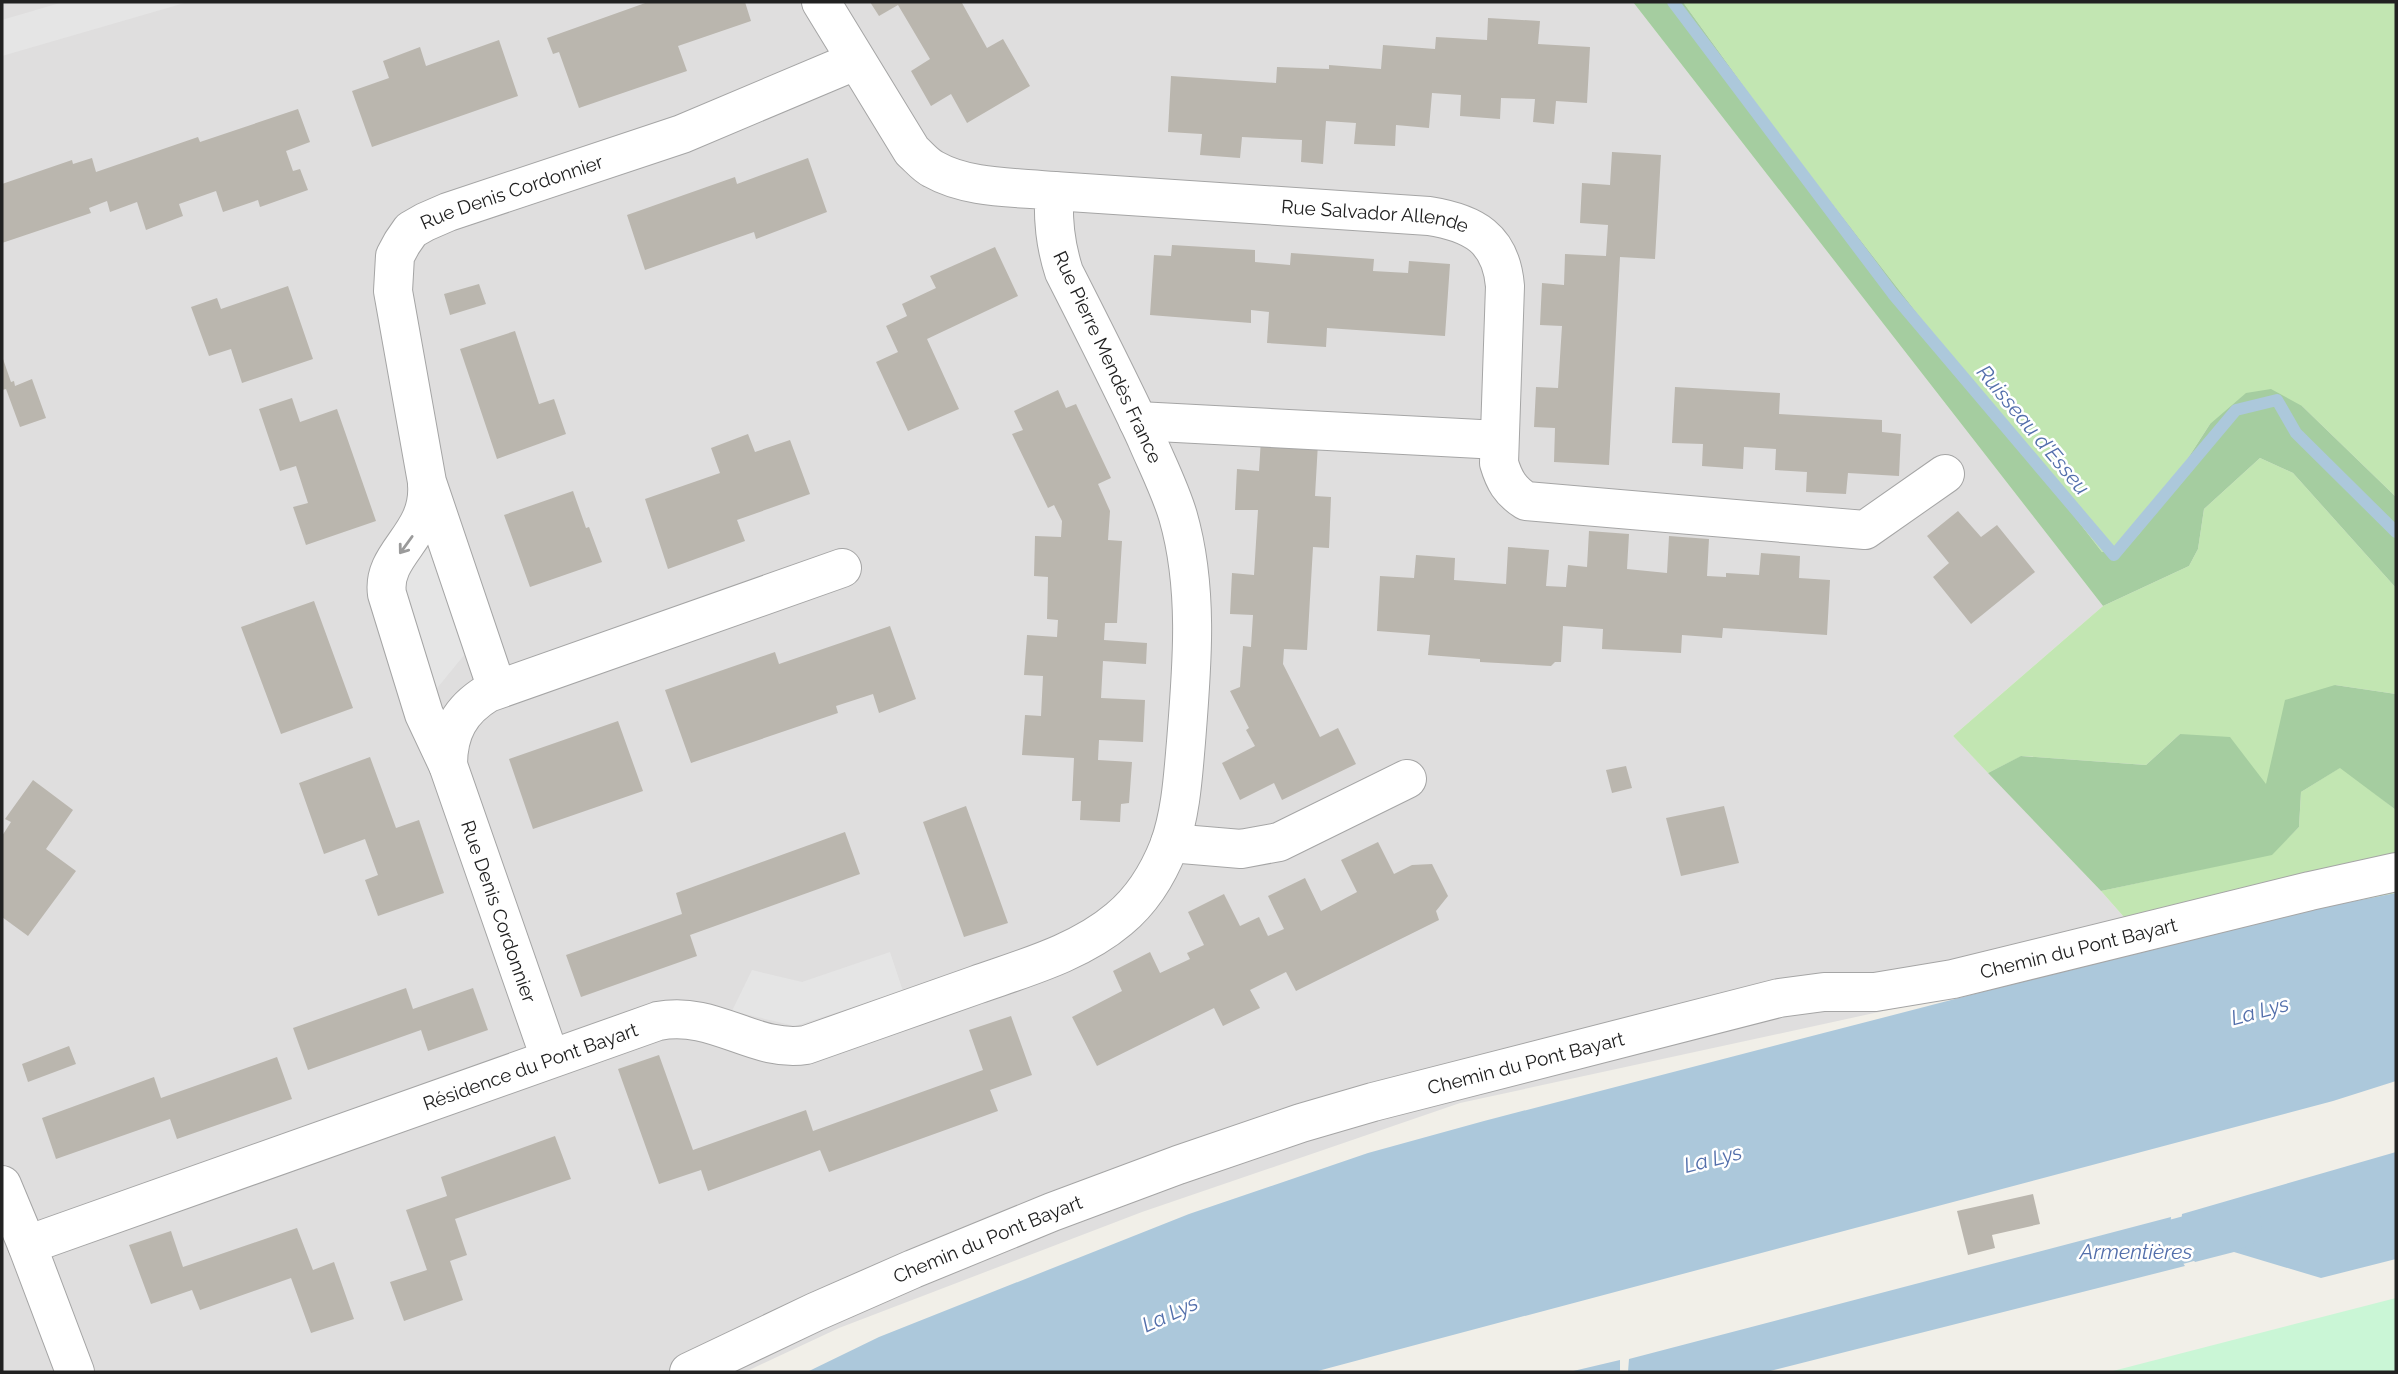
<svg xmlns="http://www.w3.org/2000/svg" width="2398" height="1374" viewBox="0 0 2398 1374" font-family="Raleway,sans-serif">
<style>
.residential{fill:#dfdede}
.grass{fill:#c2e6b2}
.forest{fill:#a5cda0}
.park{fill:#caf6d6}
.parking{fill:#e5e5e5}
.water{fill:#acc8db}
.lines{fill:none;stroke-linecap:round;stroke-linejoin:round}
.stream{stroke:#acc8db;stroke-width:12}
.canal{stroke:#acc8db;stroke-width:46}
.building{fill:#bab6ae}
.minor-casing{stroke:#a5a5a5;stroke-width:40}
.minor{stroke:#fff;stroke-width:38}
.oneway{stroke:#9b9b9b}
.labels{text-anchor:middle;stroke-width:5;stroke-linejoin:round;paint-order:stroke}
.street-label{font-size:19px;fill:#212121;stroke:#fff}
.water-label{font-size:21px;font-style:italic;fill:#536fab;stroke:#fff}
</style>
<rect width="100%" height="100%" fill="#f1efe8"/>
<path class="residential" d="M 2,2 L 1633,2 L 2103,606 L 1953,736 L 2101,891 L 2153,950 L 2040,977 L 1460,1103 L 1142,1212 L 839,1328 L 745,1372 L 2,1372 Z"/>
<path class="grass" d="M 1683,2 L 2396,2 L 2396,497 L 2302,406 L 2210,424 L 2139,534 L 2121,552 L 2102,552 L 1779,135 Z
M 2260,458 L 2293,473 L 2396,588 L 2396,694 L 2335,685 L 2267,785 L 2180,734 L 2146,765 L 2022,756 L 1988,773 L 1953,736 L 2103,606 L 2189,566 L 2198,549 L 2204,509 Z
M 2341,767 L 2396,810 L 2396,893 L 2325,907 L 2153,950 L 2101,891 L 2272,854 L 2299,827 L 2301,792 Z"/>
<path class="forest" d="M 1633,2 L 1683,2 L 1779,135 L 2102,552 L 2121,552 L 2139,534 L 2210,424 L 2246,393 L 2271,389 L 2302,406 L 2396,497 L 2396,588 L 2293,473 L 2260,458 L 2204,509 L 2198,549 L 2189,566 L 2103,606 Z
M 2335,685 L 2396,694 L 2396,810 L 2340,768 L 2301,792 L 2299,827 L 2272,855 L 2101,891 L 1988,773 L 2021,756 L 2146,765 L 2180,734 L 2230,737 L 2266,784 L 2285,700 Z"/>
<path class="park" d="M 2396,1298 L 2396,1372 L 2109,1372 Z"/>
<path class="parking" d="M 63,2 L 188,2 L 2,56 L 2,20 Z
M 431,543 L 465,654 L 429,698 L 397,591 Z
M 890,952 L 903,991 L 795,1026 L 732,1011 L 752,970 L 802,982 Z"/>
<path class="water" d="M 2396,893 L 2396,1081 L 2333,1101 L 1314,1372 L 807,1372 L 879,1337 L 1189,1214 L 1368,1153 L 1484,1121 L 2040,977 L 2325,907 Z
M 2396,1152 L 2396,1259 L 2321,1278 L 2234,1252 L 2195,1262 L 2180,1243 L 2182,1214 Z
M 2171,1217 L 2169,1244 L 2185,1266 L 1766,1372 L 1628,1372 L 1629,1359 Z
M 1620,1360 L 1620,1372 L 1569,1372 Z"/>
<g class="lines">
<path class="stream" d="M 1673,2 L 1893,294 L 2114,555 L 2236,410 L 2277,400 L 2296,433 L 2396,532"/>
<path class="canal" d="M 2109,1260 L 2239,1225"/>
</g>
<path class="building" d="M 648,2 L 745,2 L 751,21 L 678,46 L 687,71 L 579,108 L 559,52 L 553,54 L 547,38 Z
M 870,2 L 965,2 L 962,3 L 987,48 L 1003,39 L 1030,86 L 967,123 L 951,94 L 931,106 L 911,71 L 930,59 L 898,5 L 879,16 Z
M 1488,18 L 1540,21 L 1538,44 L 1590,47 L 1587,103 L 1556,101 L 1554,124 L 1533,122 L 1535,99 L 1501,98 L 1500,119 L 1460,116 L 1461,95 L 1432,93 L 1429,128 L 1396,125 L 1395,146 L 1354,144 L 1356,123 L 1326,121 L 1323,164 L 1301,162 L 1302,140 L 1242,137 L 1240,158 L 1200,155 L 1202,134 L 1168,132 L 1171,76 L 1276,83 L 1277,67 L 1329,69 L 1329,65 L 1381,69 L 1383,45 L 1435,49 L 1436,37 L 1487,40 Z
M 499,40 L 518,96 L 372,147 L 352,91 L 389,78 L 383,61 L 420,47 L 426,66 Z
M 298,109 L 310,142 L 286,151 L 293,171 L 300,169 L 308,190 L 260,207 L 258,200 L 223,212 L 216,191 L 179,204 L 183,216 L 146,230 L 137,202 L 110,212 L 107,201 L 89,208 L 91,213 L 2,243 L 2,184 L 72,160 L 73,164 L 92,158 L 96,172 L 198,137 L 200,142 Z
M 1612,152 L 1661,155 L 1655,259 L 1620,257 L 1609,465 L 1554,462 L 1555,428 L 1534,427 L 1536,387 L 1558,388 L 1562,326 L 1540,325 L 1542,283 L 1564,285 L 1565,254 L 1606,256 L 1608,225 L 1580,223 L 1582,183 L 1610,185 Z
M 808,158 L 827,212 L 756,239 L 754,232 L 645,270 L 627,215 L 735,177 L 737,184 Z
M 1172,245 L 1255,250 L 1255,262 L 1290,265 L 1291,253 L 1374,259 L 1373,271 L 1408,273 L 1409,261 L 1450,264 L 1445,336 L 1327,328 L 1326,347 L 1267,343 L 1269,312 L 1251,310 L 1251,323 L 1150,315 L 1154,255 L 1171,256 Z
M 995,247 L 1018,296 L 927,339 L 959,409 L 908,431 L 876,362 L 898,352 L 886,326 L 907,316 L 902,304 L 936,288 L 930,276 Z
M 479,284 L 486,304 L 450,315 L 444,294 Z
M 288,286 L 313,359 L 242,383 L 231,349 L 209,356 L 191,307 L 217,298 L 221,309 Z
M 515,331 L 539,404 L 554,399 L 566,434 L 497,459 L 460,349 Z
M 2,356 L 11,382 L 14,381 L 15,386 L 32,379 L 46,418 L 20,427 L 6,389 L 2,390 Z
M 1675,387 L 1780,393 L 1779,414 L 1882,420 L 1882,432 L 1901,434 L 1899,476 L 1848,473 L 1846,494 L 1806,492 L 1807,472 L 1775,470 L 1776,449 L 1744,447 L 1743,469 L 1702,466 L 1703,444 L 1672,443 Z
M 1058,390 L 1066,408 L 1076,404 L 1111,478 L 1098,484 L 1110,511 L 1108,540 L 1122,541 L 1117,623 L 1105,623 L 1104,640 L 1147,643 L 1146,664 L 1103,661 L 1101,698 L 1145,700 L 1143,742 L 1099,740 L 1098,760 L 1132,762 L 1129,803 L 1121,804 L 1120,822 L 1080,820 L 1081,801 L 1072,801 L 1074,758 L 1022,755 L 1025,715 L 1041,716 L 1043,676 L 1024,675 L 1027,635 L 1057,637 L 1058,620 L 1047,619 L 1048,577 L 1034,576 L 1035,536 L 1061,537 L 1062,521 L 1054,505 L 1048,508 L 1012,434 L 1023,430 L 1014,411 Z
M 292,398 L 300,422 L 337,409 L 376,521 L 306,545 L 293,507 L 308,503 L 296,466 L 280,471 L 259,409 Z
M 748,434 L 755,452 L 790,440 L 810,494 L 737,520 L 745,541 L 668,569 L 645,499 L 720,473 L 711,448 Z
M 1261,439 L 1318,443 L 1315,496 L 1331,497 L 1329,548 L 1313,547 L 1307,650 L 1284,649 L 1283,664 L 1320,737 L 1338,728 L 1356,764 L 1282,800 L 1274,783 L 1240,800 L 1222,763 L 1255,746 L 1246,730 L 1249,728 L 1230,691 L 1240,687 L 1243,646 L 1251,647 L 1253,615 L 1230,614 L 1232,573 L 1254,575 L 1258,510 L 1235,510 L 1237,469 L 1259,471 Z
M 573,491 L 586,528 L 589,527 L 602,562 L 530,587 L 504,515 Z
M 1958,511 L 1981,537 L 1997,525 L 2035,572 L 1971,624 L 1933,577 L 1949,563 L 1927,536 Z
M 1589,531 L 1629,534 L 1627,569 L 1667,573 L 1669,536 L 1709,539 L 1707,576 L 1726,577 L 1726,573 L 1759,575 L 1761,553 L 1800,556 L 1799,578 L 1830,580 L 1827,635 L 1723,628 L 1722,638 L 1682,635 L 1681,653 L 1602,649 L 1603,629 L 1563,626 L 1561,662 L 1555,662 L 1551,666 L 1480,662 L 1480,659 L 1428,655 L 1430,635 L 1377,631 L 1380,576 L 1414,578 L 1416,555 L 1455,558 L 1454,580 L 1506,584 L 1508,547 L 1549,550 L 1546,586 L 1566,587 L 1568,565 L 1587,567 Z
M 314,601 L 353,708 L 281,734 L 241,627 Z
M 890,626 L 916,699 L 879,713 L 873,694 L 836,706 L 838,713 L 691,763 L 665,690 L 775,652 L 779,664 Z
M 618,721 L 643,791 L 533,829 L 509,759 Z
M 370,757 L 396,828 L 419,820 L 444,893 L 378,916 L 365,880 L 378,875 L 365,839 L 324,854 L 299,783 Z
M 1626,766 L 1632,788 L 1612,793 L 1606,770 Z
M 33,780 L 73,810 L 46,849 L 76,871 L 28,936 L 2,917 L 2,836 L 11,822 L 5,819 Z
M 966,806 L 1008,923 L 964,937 L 923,822 Z
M 1724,806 L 1739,863 L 1681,876 L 1666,818 Z
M 845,832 L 860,874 L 690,935 L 697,956 L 581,997 L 566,955 L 682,914 L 676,893 Z
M 1378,842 L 1394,874 L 1412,865 L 1432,864 L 1448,896 L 1436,911 L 1439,920 L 1296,991 L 1286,972 L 1250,990 L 1260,1008 L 1223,1026 L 1214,1008 L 1097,1066 L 1072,1017 L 1122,991 L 1113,971 L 1150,952 L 1160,973 L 1190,959 L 1187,953 L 1204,945 L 1188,912 L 1224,894 L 1240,926 L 1259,917 L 1268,936 L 1284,929 L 1268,896 L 1305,878 L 1321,911 L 1357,892 L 1341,860 Z
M 406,988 L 413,1009 L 473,988 L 488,1030 L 428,1051 L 421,1030 L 308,1070 L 293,1028 Z
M 1011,1016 L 1032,1075 L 990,1090 L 998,1111 L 829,1172 L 820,1150 L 708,1191 L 701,1170 L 659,1184 L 618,1069 L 659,1055 L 693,1150 L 806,1110 L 813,1131 L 983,1070 L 969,1030 Z
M 69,1046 L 76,1064 L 28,1082 L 22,1064 Z
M 277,1057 L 292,1099 L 177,1139 L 170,1119 L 56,1159 L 42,1118 L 154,1077 L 161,1098 Z
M 555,1136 L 571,1179 L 455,1219 L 467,1255 L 450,1261 L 463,1300 L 404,1321 L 390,1282 L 427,1270 L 406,1210 L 447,1196 L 441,1177 Z
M 2033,1194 L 2040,1224 L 1992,1235 L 1995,1248 L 1968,1255 L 1957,1211 Z
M 297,1228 L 313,1270 L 334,1262 L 354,1319 L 311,1333 L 291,1278 L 200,1310 L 192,1290 L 151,1304 L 129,1245 L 171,1231 L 183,1267 Z"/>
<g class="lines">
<defs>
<g id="minor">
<path id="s1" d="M 1054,191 L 1429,216 C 1473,223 1501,238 1505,286 L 1499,463 C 1504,480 1510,491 1526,501 L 1865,530 L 1945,474"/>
<path d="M 1138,421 L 1499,440"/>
<path id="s2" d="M 427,484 C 431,536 381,553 387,594 L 424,714 L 448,765 L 550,1058"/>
<path id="s3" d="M 497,689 L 427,482 L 393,291 L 395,256 L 402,243 L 411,230 L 425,222 L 448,212 L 682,134 L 855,61"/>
<path d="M 448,765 C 448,732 460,710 488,693 L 842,568"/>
<path d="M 1170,843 L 1241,849 L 1279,842 L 1407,779"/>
<path d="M 2,1185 L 27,1245 L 75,1372"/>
<path id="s4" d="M 27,1245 L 658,1021 C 715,1010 754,1053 806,1045 C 863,1025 919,1005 976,985 C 1024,968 1079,953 1119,919 C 1142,900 1158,874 1169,846 C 1181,813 1183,776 1186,742 C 1192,667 1199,589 1178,516 C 1170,489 1157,464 1146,438 C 1120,382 1092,327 1064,272 C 1055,244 1053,220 1054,191 C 1015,187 968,189 933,169 C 925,165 919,157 912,151 L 821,2"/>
<path id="s5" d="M 689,1372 L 815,1312 L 913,1269 L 1052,1212 L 1178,1165 L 1301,1123 L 1373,1102 L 1779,998 L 1824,992 L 1875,992 L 1953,979 L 2310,891 L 2396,872"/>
</g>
</defs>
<use href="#minor" class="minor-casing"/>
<use href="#minor" class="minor"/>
</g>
<defs><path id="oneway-shaft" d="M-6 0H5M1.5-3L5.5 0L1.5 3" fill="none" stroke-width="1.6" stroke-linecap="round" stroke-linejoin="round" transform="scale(1.75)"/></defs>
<use class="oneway" href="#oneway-shaft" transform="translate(406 545) rotate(126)"/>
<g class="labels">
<g class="street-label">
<text dy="7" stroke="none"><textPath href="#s3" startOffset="586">Rue Denis Cordonnier</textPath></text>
<text dy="7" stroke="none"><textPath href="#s1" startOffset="322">Rue Salvador Allende</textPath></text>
<text transform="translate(1108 357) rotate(65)" y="7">Rue Pierre Mendès France</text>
<text dy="7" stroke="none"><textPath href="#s2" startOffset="457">Rue Denis Cordonnier</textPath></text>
<text dy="7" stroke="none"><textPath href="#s5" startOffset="1460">Chemin du Pont Bayart</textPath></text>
<text dy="7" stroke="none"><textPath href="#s5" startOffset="894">Chemin du Pont Bayart</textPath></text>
<text dy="7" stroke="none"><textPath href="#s4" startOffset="534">Résidence du Pont Bayart</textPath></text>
<text dy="7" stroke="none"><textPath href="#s5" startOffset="327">Chemin du Pont Bayart</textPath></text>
</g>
<g class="water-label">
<text transform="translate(2033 430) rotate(50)" y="7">Ruisseau d'Esseu</text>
<text transform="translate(2260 1011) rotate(-15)" y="7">La Lys</text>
<text transform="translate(1713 1159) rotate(-14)" y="7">La Lys</text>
<text x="2136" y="1259">Armentières</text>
<text transform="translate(1170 1314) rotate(-25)" y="7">La Lys</text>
</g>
</g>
<rect width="2398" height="1374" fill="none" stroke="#212121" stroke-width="7"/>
</svg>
